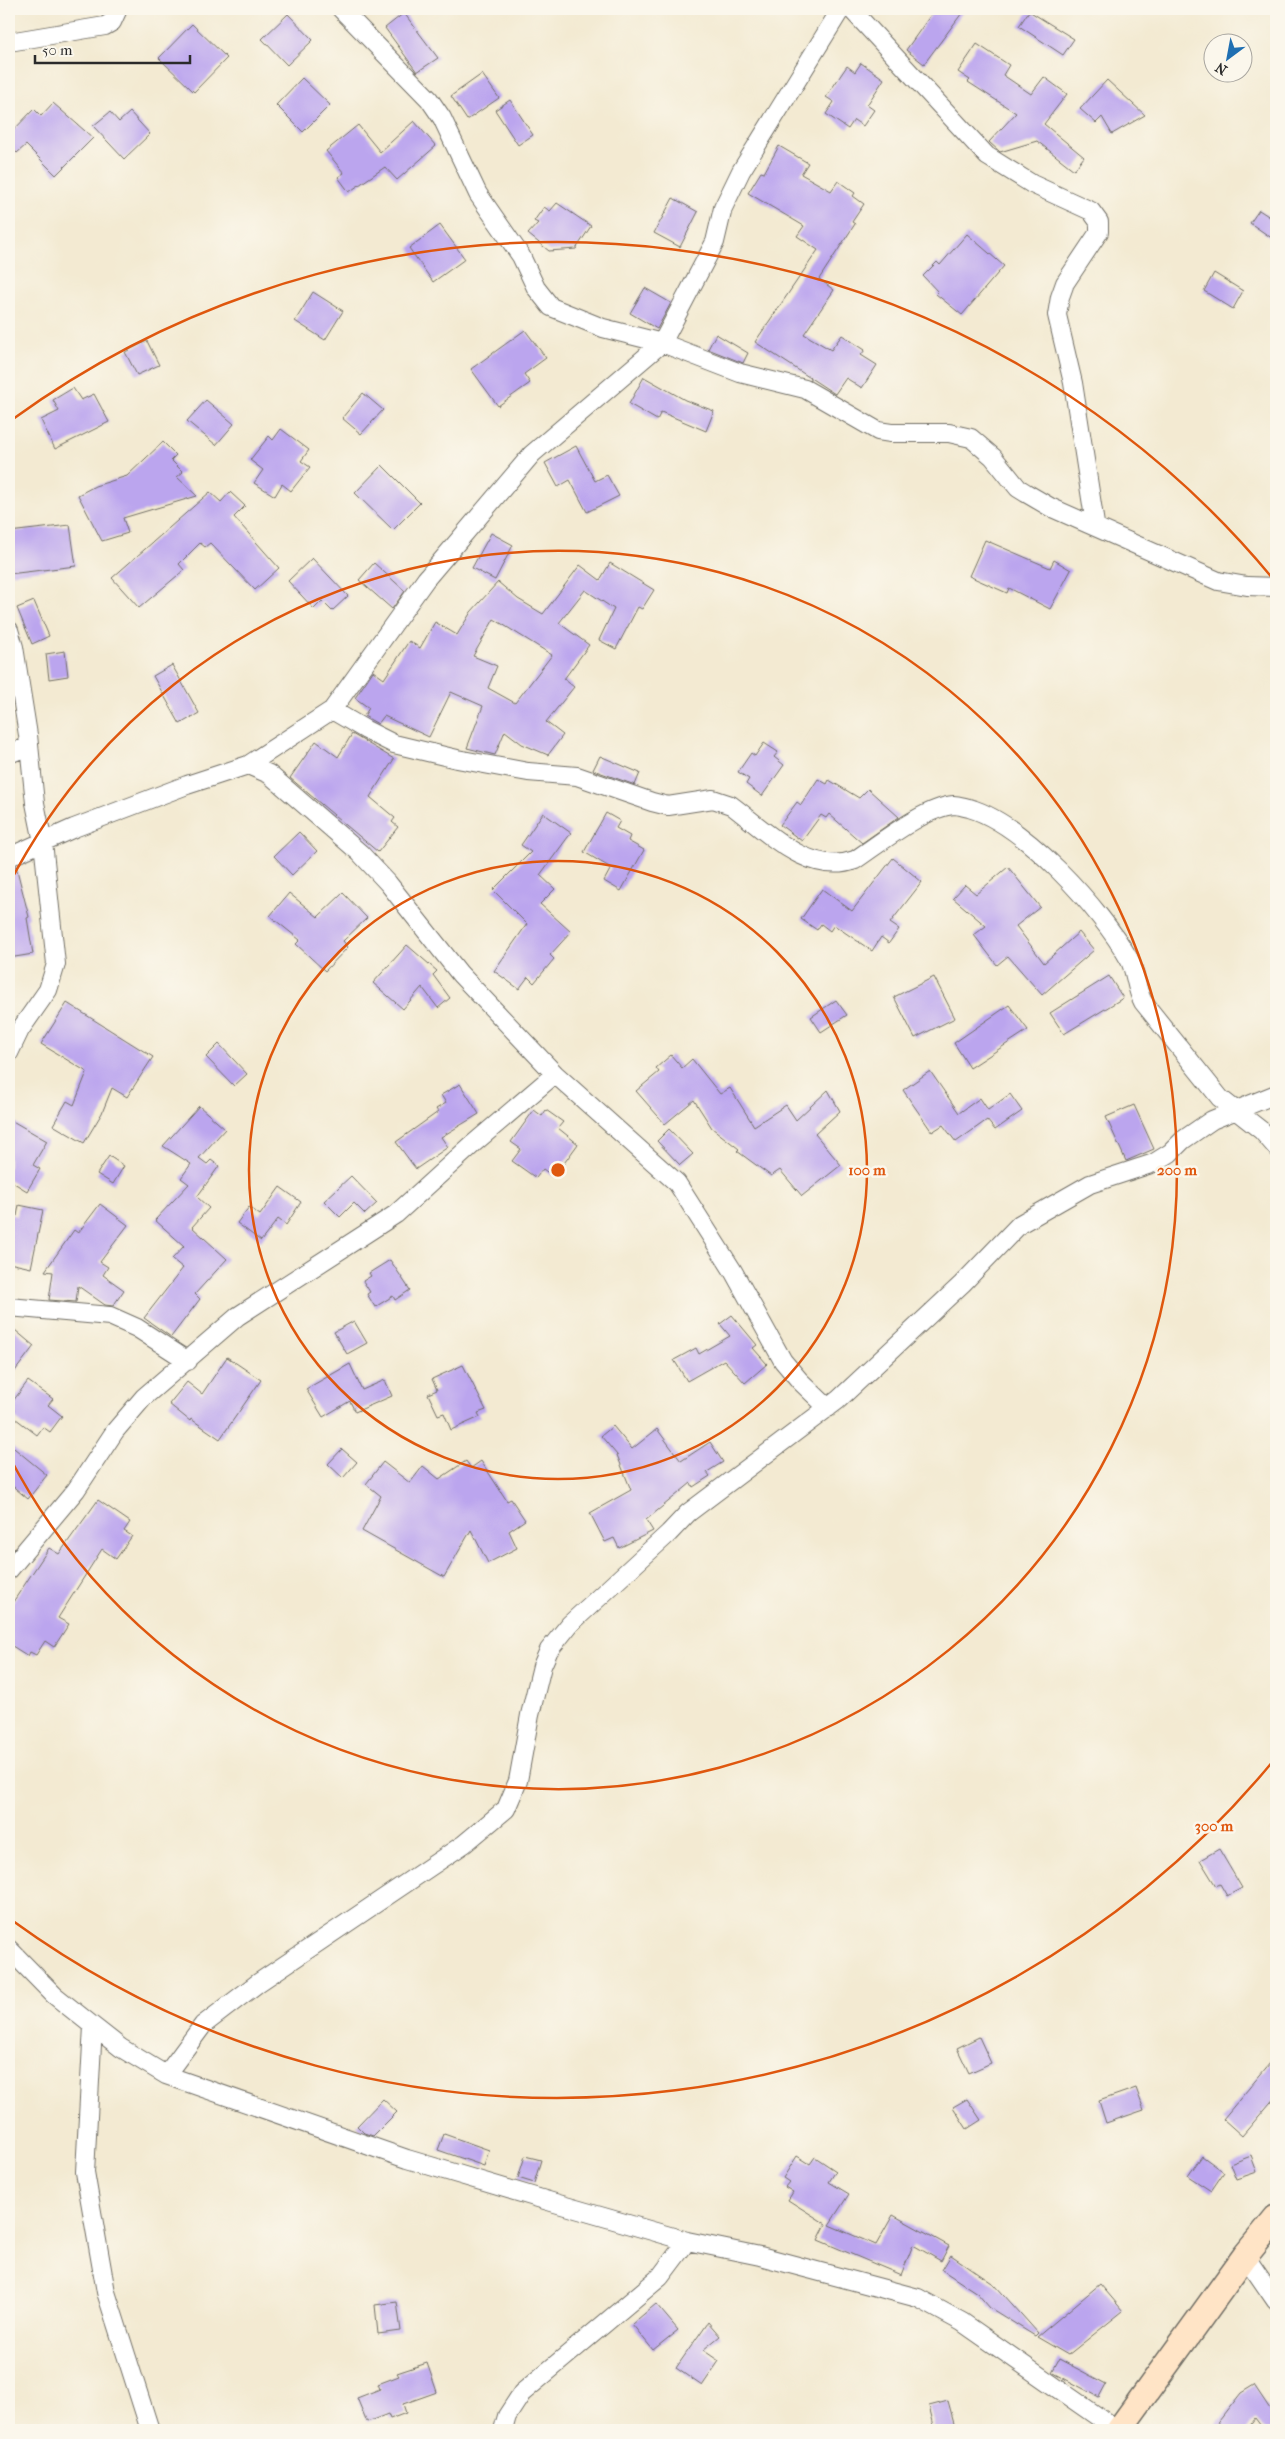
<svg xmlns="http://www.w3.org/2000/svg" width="1285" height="2439" viewBox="0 0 1285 2439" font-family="'IM FELL French Canon',serif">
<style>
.building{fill:#bba5ee;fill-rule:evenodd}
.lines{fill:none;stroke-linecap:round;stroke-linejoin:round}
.street-casing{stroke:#716e65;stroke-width:20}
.secondary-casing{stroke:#716e65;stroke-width:28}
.street{stroke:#fff;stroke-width:18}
.secondary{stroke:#ffe4c6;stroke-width:25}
.ring{fill:none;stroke:#df570e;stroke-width:2.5}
.centre{fill:#df570e;stroke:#fbf7ec;stroke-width:2.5}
.ring-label{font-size:15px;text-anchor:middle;font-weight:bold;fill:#df570e;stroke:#fbf7ec;stroke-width:5;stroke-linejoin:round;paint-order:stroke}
</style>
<rect width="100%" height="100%" fill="#fbf7ec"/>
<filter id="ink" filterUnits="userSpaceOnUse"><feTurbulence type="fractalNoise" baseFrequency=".02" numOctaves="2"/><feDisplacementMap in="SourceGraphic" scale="10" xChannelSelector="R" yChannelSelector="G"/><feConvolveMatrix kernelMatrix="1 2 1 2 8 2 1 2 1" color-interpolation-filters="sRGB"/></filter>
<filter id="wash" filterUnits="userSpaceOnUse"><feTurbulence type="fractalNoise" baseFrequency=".0096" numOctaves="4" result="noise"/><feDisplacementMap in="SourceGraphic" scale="20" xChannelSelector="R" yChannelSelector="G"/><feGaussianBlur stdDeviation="1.12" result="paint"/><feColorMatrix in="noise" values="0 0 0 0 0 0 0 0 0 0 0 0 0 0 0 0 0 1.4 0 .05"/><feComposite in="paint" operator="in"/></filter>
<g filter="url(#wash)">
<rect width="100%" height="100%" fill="#f3ead2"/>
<g id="blocks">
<path class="building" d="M 935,9 L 965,9 L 924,64 L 906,50 Z
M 1029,11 L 1074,39 L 1063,55 L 1019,26 Z
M 404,13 L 438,58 L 417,72 L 385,28 Z
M 288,14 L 313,40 L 287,65 L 262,39 Z
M 192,24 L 227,58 L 194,92 L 159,58 Z
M 977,44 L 1009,65 L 1003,75 L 1031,94 L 1044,77 L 1067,94 L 1044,124 L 1084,157 L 1074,170 L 1037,141 L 1000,152 L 989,142 L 1016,113 L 968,82 L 970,80 L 958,72 Z
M 861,63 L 884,79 L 867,105 L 874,110 L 863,126 L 854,120 L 848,129 L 826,114 L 834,102 L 826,97 L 847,66 L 855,72 Z
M 482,74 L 499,98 L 467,120 L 451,96 Z
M 302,78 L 330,105 L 303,132 L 276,105 Z
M 1107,80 L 1145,115 L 1112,134 L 1102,117 L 1096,123 L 1080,109 Z
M 510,100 L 533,135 L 518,145 L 495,110 Z
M 53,103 L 93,138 L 56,175 L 26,145 L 17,153 L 9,145 L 9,135 L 34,109 L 41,116 Z
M 110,112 L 119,122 L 130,112 L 150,134 L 124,159 L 93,126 Z
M 414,121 L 436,146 L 397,180 L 385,167 L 349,192 L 338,177 L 344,173 L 326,151 L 358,125 L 380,152 Z
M 779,146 L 808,163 L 801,174 L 831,191 L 838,181 L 855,193 L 853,196 L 864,204 L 852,222 L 855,224 L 819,279 L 834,290 L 804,334 L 831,350 L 842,335 L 865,350 L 861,355 L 877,365 L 862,388 L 846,378 L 835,394 L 755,342 L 818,250 L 797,236 L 804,226 L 748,193 L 761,172 L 764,173 Z
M 673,198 L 698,212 L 680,247 L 654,233 Z
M 557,203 L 591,226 L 576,249 L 549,251 L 528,234 L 538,223 L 534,221 L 544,207 L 550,211 Z
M 1259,210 L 1276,221 L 1276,241 L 1250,223 Z
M 440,225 L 465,259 L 433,282 L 409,248 Z
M 967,234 L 1004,266 L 962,315 L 936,294 L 938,292 L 923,276 L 937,262 L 940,265 Z
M 1214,273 L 1243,291 L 1233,309 L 1204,291 Z
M 645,288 L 671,303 L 657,329 L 630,313 Z
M 313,292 L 343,311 L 325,340 L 295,321 Z
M 525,330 L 546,358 L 524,374 L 530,383 L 498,406 L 471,369 Z
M 716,334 L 748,353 L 743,363 L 708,349 Z
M 147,341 L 159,365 L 137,375 L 125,352 Z
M 644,377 L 685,400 L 714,411 L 706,431 L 661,412 L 657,420 L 629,404 Z
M 73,388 L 81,400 L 94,394 L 109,422 L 55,449 L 41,420 L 59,411 L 53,400 Z
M 363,393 L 383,410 L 361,434 L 342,418 Z
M 206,400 L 234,424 L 216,445 L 187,421 Z
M 281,429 L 309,450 L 301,461 L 310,467 L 291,491 L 282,484 L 275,496 L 254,483 L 263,470 L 250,460 L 269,436 L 273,440 Z
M 163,442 L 176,455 L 171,460 L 183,472 L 177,477 L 197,496 L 123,518 L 128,533 L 102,541 L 78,495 L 95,486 L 127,476 Z
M 576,446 L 595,481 L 607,475 L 619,496 L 587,512 L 570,480 L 558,487 L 545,463 Z
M 382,465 L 420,503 L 393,530 L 355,493 Z
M 210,492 L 221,502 L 230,492 L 245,506 L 234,517 L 279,568 L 255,590 L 210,543 L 205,547 L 200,543 L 179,564 L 184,570 L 139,608 L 112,578 Z
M 70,525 L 76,566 L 9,574 L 9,532 Z
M 491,533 L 513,545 L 495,580 L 472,568 Z
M 985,540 L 1050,568 L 1054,560 L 1071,570 L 1050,609 L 1009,588 L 1007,593 L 969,576 Z
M 312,558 L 348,596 L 332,611 L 322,601 L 314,609 L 288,581 Z
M 374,563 L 405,591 L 392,609 L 359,580 Z
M 610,563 L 654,590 L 642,609 L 638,607 L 616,649 L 599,640 L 614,609 L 585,590 L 559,623 L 589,645 L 564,679 L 574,687 L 546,722 L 563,735 L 548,755 L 522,744 L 505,731 L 495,755 L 467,748 L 483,706 L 451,692 L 429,737 L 384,716 L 378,724 L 364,716 L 369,708 L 355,698 L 373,671 L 384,679 L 409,641 L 420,648 L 435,622 L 457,635 L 471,612 L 498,582 L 518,599 L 543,614 L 580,565 L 600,580 ZM 494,619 L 552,655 L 515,703 L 488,688 L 497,666 L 473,656 Z
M 34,601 L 49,636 L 32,644 L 17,608 Z
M 65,651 L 68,676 L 49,679 L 46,654 Z
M 172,665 L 199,713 L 180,724 L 153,676 Z
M 352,734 L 394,759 L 370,797 L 395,818 L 392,822 L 398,827 L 378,852 L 290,778 L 316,741 L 338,757 Z
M 764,743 L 778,752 L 774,757 L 784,765 L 762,796 L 746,784 L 749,779 L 738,772 L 751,753 L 755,756 Z
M 600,756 L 640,773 L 635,785 L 593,770 Z
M 818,779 L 827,784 L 829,780 L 859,798 L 868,789 L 899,817 L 862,843 L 829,814 L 826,818 L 821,815 L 802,841 L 780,825 L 797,802 L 801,805 Z
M 543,813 L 571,833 L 540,875 L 555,889 L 540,904 L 571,932 L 550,955 L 554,959 L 534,983 L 528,977 L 519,989 L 494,971 L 527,924 L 493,890 L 531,852 L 521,845 Z
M 606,813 L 620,821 L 616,828 L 630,836 L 628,841 L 644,850 L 621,891 L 604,881 L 611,868 L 584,852 Z
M 299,832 L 317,851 L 292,875 L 274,856 Z
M 893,858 L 922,882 L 890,923 L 899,929 L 889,943 L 881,937 L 872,951 L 834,925 L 830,931 L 821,924 L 817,930 L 801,919 L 822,889 L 852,911 Z
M 16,866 L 29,917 L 27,918 L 33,954 L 9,958 L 9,868 Z
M 1008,867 L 1040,907 L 1016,926 L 1044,963 L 1079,932 L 1094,950 L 1042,995 L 1008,956 L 997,965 L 974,935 L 986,926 L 953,898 L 965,885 L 976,894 Z
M 289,893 L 318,917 L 343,893 L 367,918 L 343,941 L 348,947 L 325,971 L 296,944 L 300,940 L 270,916 Z
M 407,945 L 437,971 L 433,975 L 450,998 L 438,1008 L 422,987 L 403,1009 L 373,983 Z
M 1109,976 L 1123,998 L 1064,1034 L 1050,1013 Z
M 934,977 L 955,1018 L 915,1038 L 894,997 Z
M 836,1000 L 847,1015 L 821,1032 L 811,1017 Z
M 67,1003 L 153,1057 L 127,1097 L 112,1088 L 102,1113 L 84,1143 L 53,1125 L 67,1101 L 74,1105 L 87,1072 L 41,1044 Z
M 1009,1005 L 1028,1030 L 970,1068 L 954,1043 Z
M 219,1044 L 247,1074 L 234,1086 L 206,1057 Z
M 671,1055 L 682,1068 L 692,1059 L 720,1094 L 730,1088 L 754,1126 L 786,1105 L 796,1120 L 828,1090 L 840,1111 L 815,1134 L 841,1165 L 802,1196 L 780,1170 L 771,1176 L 737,1151 L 739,1149 L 712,1128 L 694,1100 L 665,1124 L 636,1091 L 659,1072 L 656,1068 Z
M 930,1071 L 959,1113 L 980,1098 L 988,1110 L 1010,1094 L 1022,1111 L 995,1130 L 987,1120 L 956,1142 L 943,1125 L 932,1132 L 903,1090 Z
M 460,1084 L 479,1114 L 441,1137 L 448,1147 L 416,1169 L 396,1142 L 438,1112 L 436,1109 L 446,1103 L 441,1095 Z
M 1134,1105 L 1154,1149 L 1126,1161 L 1106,1117 Z
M 199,1106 L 225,1129 L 199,1158 L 207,1164 L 211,1160 L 219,1166 L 197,1197 L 209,1208 L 192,1227 L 227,1259 L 195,1294 L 200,1299 L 171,1337 L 144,1318 L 183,1268 L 172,1259 L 184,1246 L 155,1220 L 189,1184 L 181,1178 L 191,1164 L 163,1146 Z
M 534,1110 L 542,1116 L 546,1110 L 563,1122 L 558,1128 L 578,1144 L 554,1177 L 543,1169 L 536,1178 L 512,1161 L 521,1149 L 511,1142 Z
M 9,1119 L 47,1141 L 33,1165 L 40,1169 L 27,1191 L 9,1180 Z
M 669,1129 L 693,1154 L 680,1165 L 657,1141 Z
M 109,1156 L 124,1166 L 113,1184 L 97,1174 Z
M 351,1176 L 377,1203 L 365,1214 L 354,1203 L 340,1217 L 324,1201 Z
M 280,1187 L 301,1202 L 286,1225 L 278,1219 L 261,1241 L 237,1223 L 249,1207 L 260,1215 Z
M 100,1204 L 128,1225 L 100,1262 L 108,1267 L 103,1275 L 124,1290 L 113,1306 L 105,1305 L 78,1286 L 76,1302 L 49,1300 L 53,1272 L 45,1271 L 74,1230 L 78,1233 Z
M 19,1205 L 43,1210 L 31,1268 L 9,1263 L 9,1214 L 17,1216 Z
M 390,1260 L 410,1290 L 395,1300 L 393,1296 L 375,1307 L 367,1294 L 370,1292 L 363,1281 L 371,1276 L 369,1273 Z
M 732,1315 L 757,1345 L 753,1348 L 767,1364 L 745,1383 L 724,1360 L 687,1381 L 674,1360 L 696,1348 L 699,1354 L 730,1336 L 720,1324 Z
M 354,1321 L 367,1343 L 347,1354 L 334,1332 Z
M 9,1325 L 34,1346 L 9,1379 Z
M 227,1357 L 261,1380 L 220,1439 L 191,1419 L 190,1421 L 169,1404 L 187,1382 L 202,1394 Z
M 350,1364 L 362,1390 L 385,1380 L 392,1396 L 355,1412 L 350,1401 L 323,1417 L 306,1389 Z
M 463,1365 L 486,1410 L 478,1413 L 480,1417 L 451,1430 L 444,1413 L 438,1415 L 428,1394 L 437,1390 L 432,1379 Z
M 28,1381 L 53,1399 L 48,1405 L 62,1416 L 50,1432 L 43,1427 L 37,1435 L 11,1415 L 15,1409 L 10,1405 Z
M 613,1426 L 632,1449 L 657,1429 L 681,1461 L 710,1442 L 723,1462 L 707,1472 L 710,1476 L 693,1487 L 691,1483 L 646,1520 L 653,1531 L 619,1548 L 614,1538 L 605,1542 L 590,1513 L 631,1490 L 617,1455 L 601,1436 Z
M 9,1444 L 47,1475 L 28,1499 L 9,1483 Z
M 342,1449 L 357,1462 L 343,1478 L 328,1464 Z
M 466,1461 L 471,1468 L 481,1461 L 507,1501 L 511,1499 L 525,1520 L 509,1531 L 517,1548 L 488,1563 L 471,1530 L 444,1577 L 362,1531 L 381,1496 L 366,1484 L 383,1462 L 410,1483 L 423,1466 L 439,1479 Z
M 98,1500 L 130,1522 L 124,1531 L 132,1536 L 116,1559 L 102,1549 L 58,1618 L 69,1624 L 54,1647 L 45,1641 L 36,1655 L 30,1652 L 28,1656 L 9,1644 L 9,1608 L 49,1548 L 59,1554 Z
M 1219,1849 L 1242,1888 L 1227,1896 L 1220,1884 L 1216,1886 L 1200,1860 Z
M 979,2037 L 991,2063 L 969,2073 L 957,2048 Z
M 1276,2056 L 1276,2096 L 1242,2136 L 1223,2119 Z
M 1136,2088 L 1144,2110 L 1106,2123 L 1099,2101 Z
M 383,2099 L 397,2112 L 373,2136 L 364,2133 L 357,2126 Z
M 967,2099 L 981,2120 L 967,2129 L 953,2107 Z
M 444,2134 L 489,2150 L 484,2166 L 438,2150 Z
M 525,2156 L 541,2160 L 534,2183 L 518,2178 Z
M 797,2156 L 810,2164 L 815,2157 L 836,2171 L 829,2182 L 849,2194 L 829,2225 L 876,2245 L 893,2215 L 949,2246 L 941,2261 L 913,2245 L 901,2275 L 818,2240 L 826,2224 L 788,2200 L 793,2192 L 785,2187 L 789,2182 L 783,2178 Z
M 1202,2156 L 1224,2172 L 1211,2191 L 1188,2176 Z
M 1251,2156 L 1257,2172 L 1236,2179 L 1230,2164 Z
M 951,2255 L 995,2285 L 1038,2333 L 1035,2336 L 990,2308 L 977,2293 L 942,2270 Z
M 1100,2284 L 1123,2311 L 1068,2355 L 1037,2337 Z
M 397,2302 L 401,2331 L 378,2334 L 375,2305 Z
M 656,2304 L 678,2330 L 653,2350 L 632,2324 Z
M 708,2322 L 720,2336 L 703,2350 L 719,2361 L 702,2386 L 676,2368 Z
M 1059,2359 L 1106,2384 L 1099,2397 L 1052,2372 Z
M 427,2363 L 437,2392 L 403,2404 L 406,2413 L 390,2419 L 388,2414 L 367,2422 L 357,2398 L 380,2389 L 378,2384 L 399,2376 L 397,2373 Z
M 1254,2385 L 1276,2418 L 1276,2430 L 1264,2430 L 1255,2418 L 1246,2430 L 1212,2430 L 1241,2393 Z
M 948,2401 L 956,2430 L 935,2430 L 929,2406 Z"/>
</g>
</g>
<g filter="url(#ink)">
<use href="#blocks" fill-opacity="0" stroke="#716e65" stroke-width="1"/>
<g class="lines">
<defs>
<path id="street" d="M 341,9 L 429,99 L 442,118 L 478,194 L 521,256 L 536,288 L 551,307 L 603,328 L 662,343 L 740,373 L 805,389 L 878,431 L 891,433 L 949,433 L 971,438 L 993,457 L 1018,488 L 1026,493 L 1050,507 L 1218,581 L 1247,586 L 1276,587
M 851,9 L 987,156 L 1032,184 L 1091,211 L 1099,222 L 1099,232 L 1065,283 L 1060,297 L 1057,315 L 1073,383 L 1095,524
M 9,42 L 105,26 L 112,22 L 118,9
M 9,630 L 14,647 L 28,735 L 35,803 L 43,842 L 56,964 L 48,990 L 20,1030 L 9,1053
M 332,710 L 366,730 L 394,744 L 457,759 L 528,772 L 577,776 L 652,802 L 668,806 L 713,799 L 731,805 C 765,830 809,877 855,860 C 879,844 925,807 954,805 C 958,805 964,807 969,808 C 1024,824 1101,909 1129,959 C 1136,971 1135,987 1143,1002 L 1220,1098 L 1262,1131 L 1276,1147
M 9,754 L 29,746
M 248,765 L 269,774 L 360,853 L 388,883 L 460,974 L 555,1074 L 677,1183 L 733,1271 L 783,1361 L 800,1381 L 828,1408
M 9,857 L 74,828 L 187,785 L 248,765 L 332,710 L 426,579 L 532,454 L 662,343 L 715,242 L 723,208 L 741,171 L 841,9
M 9,1307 L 110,1316 L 137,1328 L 188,1361
M 9,1570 L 76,1490 L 115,1431 L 144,1397 L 238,1316 L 396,1214 L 473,1144 L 555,1074
M 9,1949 L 54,1995 L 93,2026 L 121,2048 L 166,2075 L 407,2159 L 555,2203 L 687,2241 L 760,2256 L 918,2298 L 962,2322 L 1117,2430
M 93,2026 L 85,2172 L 106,2292 L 150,2430
M 166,2075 L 203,2025 L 258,1983 L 464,1844 L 506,1809 L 518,1781 L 530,1715 L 542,1666 L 549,1650 L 570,1624 L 669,1533 L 688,1513 L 838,1400 L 962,1284 L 1020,1224 L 1090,1184 L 1154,1163 L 1170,1153 L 1183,1140 L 1212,1120 L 1276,1094
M 1245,2256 L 1276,2301
M 503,2430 L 507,2416 L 522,2393 L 660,2277 L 687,2241"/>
<path id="secondary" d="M 1119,2430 L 1245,2256 L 1276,2218"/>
</defs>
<use href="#street" class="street-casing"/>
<use href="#secondary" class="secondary-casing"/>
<use href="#street" class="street"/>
<use href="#secondary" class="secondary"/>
</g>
</g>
<g class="ring">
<circle cx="558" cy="1170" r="309"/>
<path d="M9 884A619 619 0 1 1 9 1456"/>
<path d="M1274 1760A928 928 0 0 1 13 1921M13 419A928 928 0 0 1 1274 580"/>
</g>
<circle cx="558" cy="1170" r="8" class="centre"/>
<g class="ring-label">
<text x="867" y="1175">100 m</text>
<text x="1177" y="1175">200 m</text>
<text x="1214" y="1831">300 m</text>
</g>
<rect width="1285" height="2439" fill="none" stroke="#fbf7ec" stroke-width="30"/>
<g transform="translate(1228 58) rotate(212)"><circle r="24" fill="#fbf7ec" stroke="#a8a59f"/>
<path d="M0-4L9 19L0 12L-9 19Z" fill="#1f6fb2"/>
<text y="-8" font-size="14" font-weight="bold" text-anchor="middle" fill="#2b2b2b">N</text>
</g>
<path d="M35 55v8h155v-8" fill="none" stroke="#2b2b2b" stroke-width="2.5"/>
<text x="42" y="55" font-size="15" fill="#2b2b2b" stroke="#fbf7ec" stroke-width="4" paint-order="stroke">50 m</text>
</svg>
